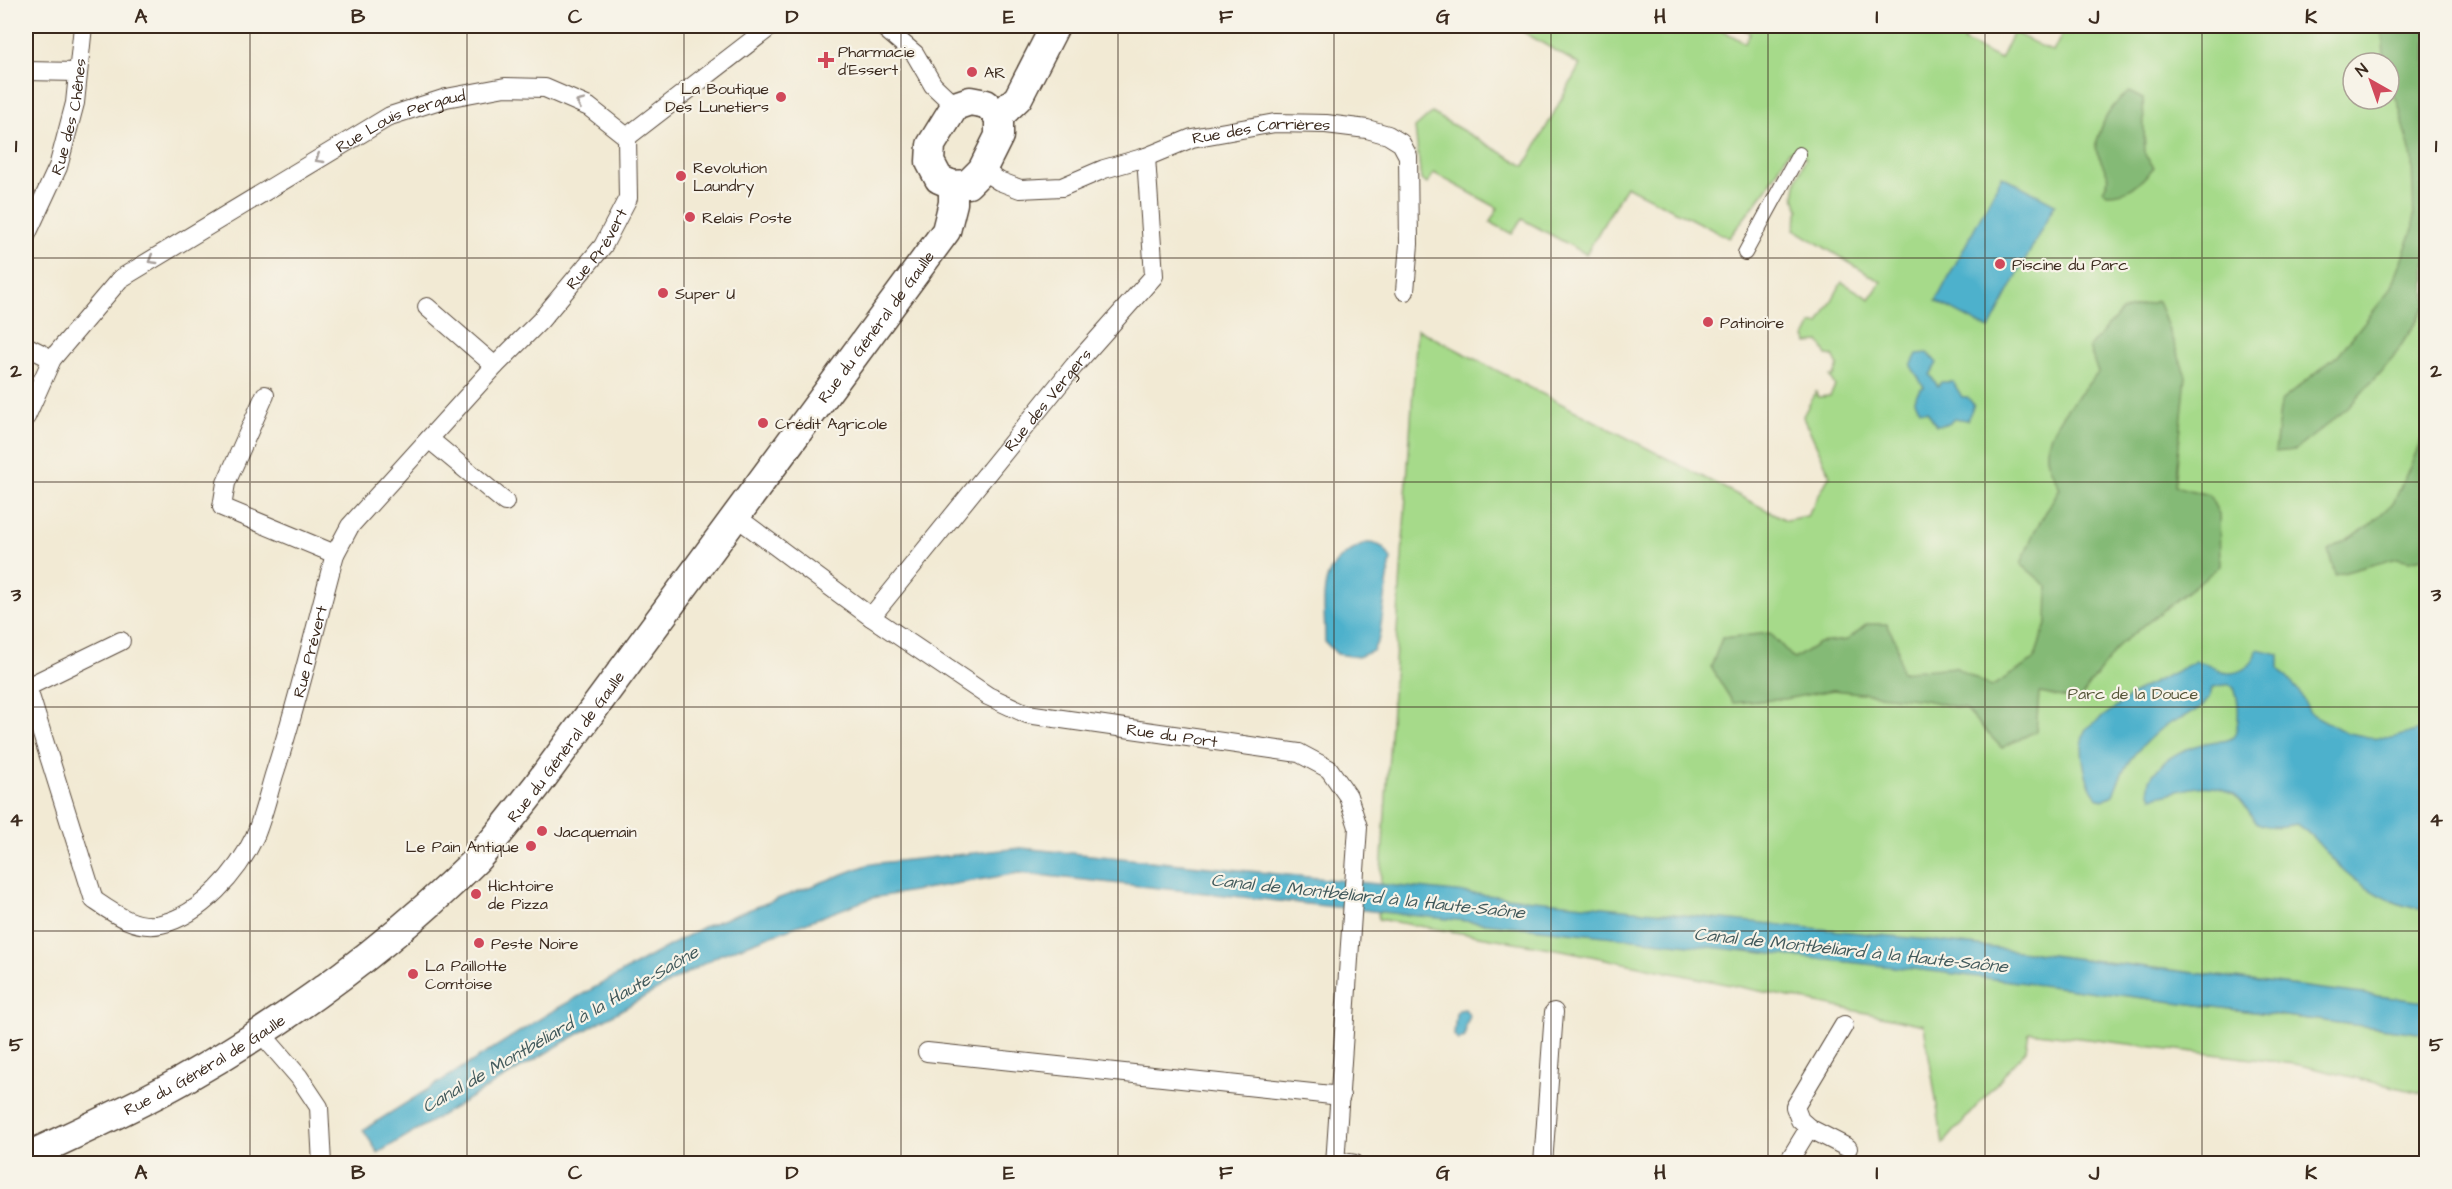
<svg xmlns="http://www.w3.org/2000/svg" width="2452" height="1189" viewBox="0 0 2452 1189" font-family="'Architects Daughter',sans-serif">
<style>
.green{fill:#a6da8a;stroke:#708254;stroke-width:1.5;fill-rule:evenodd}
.forest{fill:#84ba76;stroke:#60724a;stroke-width:1.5}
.water{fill:#4db1cc;stroke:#446e75;stroke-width:1.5}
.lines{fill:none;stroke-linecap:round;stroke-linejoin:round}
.pedestrian-casing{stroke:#564739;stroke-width:16}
.minor-casing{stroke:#564739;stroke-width:20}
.primary-casing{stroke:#564739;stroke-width:31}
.pedestrian{stroke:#fff;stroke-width:14}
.minor{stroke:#fff;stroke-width:18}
.primary{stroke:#fff;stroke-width:28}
.oneway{stroke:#a79f9a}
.grid{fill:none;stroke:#3b2a1e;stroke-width:1.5;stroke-opacity:0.55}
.poi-dot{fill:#d1495b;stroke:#f7f3e8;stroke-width:2}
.labels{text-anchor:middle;stroke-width:4.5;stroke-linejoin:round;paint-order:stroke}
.poi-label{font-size:16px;fill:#3b2a1e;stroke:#f7f3e8;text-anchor:start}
.street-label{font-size:16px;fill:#3b2a1e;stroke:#f7f3e8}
.park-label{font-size:16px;fill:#565639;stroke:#f7f3e8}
.water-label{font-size:18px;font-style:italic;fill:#41595b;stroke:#f7f3e8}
.neatline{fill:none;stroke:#3b2a1e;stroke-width:2}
.grid-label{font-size:20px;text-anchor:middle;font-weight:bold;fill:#3b2a1e}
</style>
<rect width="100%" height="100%" fill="#f7f3e8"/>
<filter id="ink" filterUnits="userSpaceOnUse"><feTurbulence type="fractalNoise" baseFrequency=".0167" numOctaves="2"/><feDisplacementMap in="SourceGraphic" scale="12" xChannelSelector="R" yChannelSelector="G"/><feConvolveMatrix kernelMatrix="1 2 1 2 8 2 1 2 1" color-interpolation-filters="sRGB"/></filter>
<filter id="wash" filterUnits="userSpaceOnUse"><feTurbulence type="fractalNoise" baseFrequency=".008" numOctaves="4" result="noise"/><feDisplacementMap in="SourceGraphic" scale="24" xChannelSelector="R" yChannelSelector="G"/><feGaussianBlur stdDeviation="1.35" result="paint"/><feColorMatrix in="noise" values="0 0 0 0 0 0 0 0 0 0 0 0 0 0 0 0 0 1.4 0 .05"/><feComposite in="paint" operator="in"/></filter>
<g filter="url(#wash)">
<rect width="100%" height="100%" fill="#f2ead4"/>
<path class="green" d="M 1513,26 L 1715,26 L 1745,43 L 1750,33 L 1738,26 L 1971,26 L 1963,41 L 2000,59 L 2013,32 L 2053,52 L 2066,26 L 2102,26 L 2109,32 L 2113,26 L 2426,26 L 2426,1015 L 1989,978 L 2426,1034 L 2426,1094 L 2295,1064 L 2029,1032 L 2026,1050 L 1943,1144 L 1924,1025 L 1562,950 L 1378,919 L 1417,329 L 1786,520 L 1807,516 L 1830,475 L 1803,416 L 1816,392 L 1818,397 L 1830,396 L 1835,386 L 1830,377 L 1834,376 L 1838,366 L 1833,356 L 1827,355 L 1820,342 L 1808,343 L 1805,338 L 1812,324 L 1819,324 L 1842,282 L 1870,299 L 1881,282 L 1794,229 L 1799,210 L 1794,197 L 1797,179 L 1806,157 L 1789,151 L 1768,187 L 1729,238 L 1626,186 L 1586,254 L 1522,219 L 1512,234 L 1490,222 L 1498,208 L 1434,173 L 1427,184 L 1421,180 L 1415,128 L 1432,113 L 1525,166 L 1580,65 ZM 2353,63 L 2389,63 L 2389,99 L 2353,99 Z"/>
<path class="forest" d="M 2381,26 L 2426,26 L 2426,306 L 2393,358 L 2348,408 L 2295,450 L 2275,452 L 2281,401 L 2338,355 L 2391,289 L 2414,226 L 2412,159 L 2398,102 L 2389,86 L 2389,63 L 2385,63 Z
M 2129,92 L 2143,99 L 2145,155 L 2154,167 C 2139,184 2131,194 2107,194 L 2103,190 L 2109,178 L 2095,148 C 2102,123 2107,108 2129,92 Z
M 2158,301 L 2186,376 L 2175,486 L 2209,495 L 2219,514 L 2220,566 L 2119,645 L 2079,700 L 2039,693 L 2036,731 L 2002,748 L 1965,709 L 1925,700 L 1833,690 L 1785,699 L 1733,703 L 1711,667 L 1722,638 L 1770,633 L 1794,659 L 1819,643 L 1847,640 L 1867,624 L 1887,624 L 1897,645 L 1901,672 L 1955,667 L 1991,687 L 2034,660 L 2047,621 L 2048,587 L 2021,564 L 2034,532 L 2060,488 C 2056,479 2048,467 2047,457 C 2044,429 2080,393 2098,373 L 2089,347 L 2122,311 Z
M 2426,430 L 2426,557 L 2410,561 L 2397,558 L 2335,575 L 2328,550 L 2366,528 L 2394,502 Z"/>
<path class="water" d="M 2002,176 L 2055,204 L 1989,329 L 1936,301 Z
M 1928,353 L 1937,363 L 1930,375 L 1938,386 L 1941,382 L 1953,382 L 1962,397 L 1967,397 L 1974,405 L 1967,420 L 1954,418 L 1949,424 L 1936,425 L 1927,411 L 1920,410 L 1914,399 L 1920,389 L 1924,387 L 1911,366 L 1917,354 Z
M 1367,543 C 1380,543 1385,548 1391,559 L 1379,638 L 1373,651 L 1358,657 L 1337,654 L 1325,642 C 1325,592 1314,565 1367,543 Z
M 2257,649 L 2279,654 L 2279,669 L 2298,690 L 2310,713 L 2345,732 L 2368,737 L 2392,738 L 2426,728 L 2426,910 C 2393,907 2359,886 2336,863 C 2321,848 2314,835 2296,824 C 2235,836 2263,804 2222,789 C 2200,781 2174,794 2152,797 C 2147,788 2148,780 2155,772 C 2169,754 2190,746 2211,742 C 2219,740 2227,743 2233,737 C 2240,730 2241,689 2230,685 C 2226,684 2217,687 2212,687 C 2210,714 2176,715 2158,731 C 2133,753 2124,764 2113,795 L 2103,800 C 2086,796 2076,742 2086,729 L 2141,689 L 2196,661 C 2200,662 2206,663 2210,665 C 2214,667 2217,671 2222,672 C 2237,676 2256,666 2257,649 Z
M 1021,848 L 1930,940 L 2426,1002 L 2426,1034 L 1931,971 L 1019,873 L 872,898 L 719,955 L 566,1041 L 378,1153 L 363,1130 L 551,1012 L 703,927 L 870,864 Z
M 1465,1009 L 1470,1016 L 1466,1025 L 1465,1037 L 1458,1040 L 1454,1035 L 1456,1014 L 1459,1010 Z"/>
</g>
<g filter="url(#ink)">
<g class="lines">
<defs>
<path id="pedestrian" d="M 1745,253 L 1799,154"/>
<g id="minor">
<path d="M 882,26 L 915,54 L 933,85 L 955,106"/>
<path d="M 26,71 L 77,72"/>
<path d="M 627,137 L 771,26"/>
<path id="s1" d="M 982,170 L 999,181 L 1020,189 L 1062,187 L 1104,169 L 1146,157 L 1192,138 L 1275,123 L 1326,124 L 1367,129 L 1388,135 L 1401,143 L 1408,156 L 1409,244 L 1405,291"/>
<path id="s2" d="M 26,236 L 58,167 L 75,103 L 83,26"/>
<path d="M 427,307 L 495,366"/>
<path d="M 26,346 L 52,359"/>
<path d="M 265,395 L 226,483 L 222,507 L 335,554"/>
<path id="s3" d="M 26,417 L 52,359 L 120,279 L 390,116 L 446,98 L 505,87 L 545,88 L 589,107 L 627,137"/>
<path d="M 429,439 L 505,502"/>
<path id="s4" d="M 735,516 L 871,617 L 988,696 L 1027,714 L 1299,753 L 1329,769 L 1348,796 L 1358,827 L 1335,1164"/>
<path id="s5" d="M 871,617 L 1074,366 L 1154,276 L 1146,157"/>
<path id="s6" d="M 26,683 L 94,900 C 113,913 136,930 161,924 C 201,915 238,872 255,836 C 263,817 268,795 274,775 C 298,702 315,628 335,554 L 350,526 L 495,366 L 540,321 L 603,246 L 628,198 L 627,137"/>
<path d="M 27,687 L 121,641"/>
<path d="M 261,1033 L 299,1077 L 319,1107 L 322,1164"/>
<path d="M 927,1052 L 1341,1096"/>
<path d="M 1809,1128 L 1848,1148"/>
<path d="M 1336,1161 L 1355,1164"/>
<path d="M 1543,1164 L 1554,1012"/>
<path d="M 1787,1164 L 1809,1128 L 1800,1120 L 1795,1107 L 1844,1025"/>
</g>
<g id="primary">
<path d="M 970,101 L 986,104 L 999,116 L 999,136 L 982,170 L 968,184 L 953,185 L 939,179 L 930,162 L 931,145 L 955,106 Z"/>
<path d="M 999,116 L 1018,98 L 1055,26"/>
<path id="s7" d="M 26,1157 C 77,1133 131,1109 181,1081 C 288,1020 387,948 475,861 C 497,838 516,812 536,787 L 946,231 L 953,203 L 953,185"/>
</g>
</defs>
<use href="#pedestrian" class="pedestrian-casing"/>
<use href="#minor" class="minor-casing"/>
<use href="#primary" class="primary-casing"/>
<use href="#pedestrian" class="pedestrian"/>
<use href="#minor" class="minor"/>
<use href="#primary" class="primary"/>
</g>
<defs><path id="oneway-chevron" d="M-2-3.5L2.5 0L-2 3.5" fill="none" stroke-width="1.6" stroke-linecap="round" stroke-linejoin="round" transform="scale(1.5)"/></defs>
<g class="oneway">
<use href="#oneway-chevron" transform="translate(580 103) rotate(-156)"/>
<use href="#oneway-chevron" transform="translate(319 159) rotate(149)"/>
<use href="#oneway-chevron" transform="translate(152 260) rotate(149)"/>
</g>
</g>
<path class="grid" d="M 250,26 L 250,1164M 467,26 L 467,1164M 684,26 L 684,1164M 901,26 L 901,1164M 1118,26 L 1118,1164M 1334,26 L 1334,1164M 1551,26 L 1551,1164M 1768,26 L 1768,1164M 1985,26 L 1985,1164M 2202,26 L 2202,1164M 26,258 L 2426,258M 26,482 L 2426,482M 26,707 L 2426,707M 26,931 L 2426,931"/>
<g class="poi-dot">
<path d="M823 51h6v6h6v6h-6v6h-6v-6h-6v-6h6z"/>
<circle cx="972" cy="72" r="6"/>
<circle cx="781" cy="97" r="6"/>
<circle cx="681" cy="176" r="6"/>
<circle cx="690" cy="217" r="6"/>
<circle cx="2000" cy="264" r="6"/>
<circle cx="663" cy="293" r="6"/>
<circle cx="1708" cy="322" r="6"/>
<circle cx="763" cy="423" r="6"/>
<circle cx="542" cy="831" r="6"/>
<circle cx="531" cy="846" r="6"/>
<circle cx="476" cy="894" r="6"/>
<circle cx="479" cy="943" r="6"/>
<circle cx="413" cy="974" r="6"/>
</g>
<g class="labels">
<g class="poi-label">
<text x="838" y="57">Pharmacie<tspan x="838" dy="18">d'Essert</tspan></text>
<text x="984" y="78">AR</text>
<text x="769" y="94" text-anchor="end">La Boutique<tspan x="769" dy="18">Des Lunetiers</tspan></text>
<text x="693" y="173">Revolution<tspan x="693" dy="18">Laundry</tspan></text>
<text x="702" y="223">Relais Poste</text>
<text x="2012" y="270">Piscine du Parc</text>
<text x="675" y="299">Super U</text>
<text x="1720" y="328">Patinoire</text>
<text x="775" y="429">Crédit Agricole</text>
<text x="554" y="837">Jacquemain</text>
<text x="519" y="852" text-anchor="end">Le Pain Antique</text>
<text x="488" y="891">Hichtoire<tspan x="488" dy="18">de Pizza</tspan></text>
<text x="491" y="949">Peste Noire</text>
<text x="425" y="971">La Paillotte<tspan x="425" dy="18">Comtoise</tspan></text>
</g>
<g class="street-label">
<text dy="6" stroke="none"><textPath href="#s2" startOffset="128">Rue des Chênes</textPath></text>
<text dy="6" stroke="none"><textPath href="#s3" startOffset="492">Rue Louis Pergaud</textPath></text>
<text dy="6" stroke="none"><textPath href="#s1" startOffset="294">Rue des Carrières</textPath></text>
<text dy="6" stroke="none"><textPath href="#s6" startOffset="1130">Rue Prévert</textPath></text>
<text dy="6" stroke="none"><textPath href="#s7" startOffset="1209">Rue du Général de Gaulle</textPath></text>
<text dy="6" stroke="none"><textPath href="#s5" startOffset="280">Rue des Vergers</textPath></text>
<text dy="6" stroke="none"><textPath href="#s6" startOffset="626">Rue Prévert</textPath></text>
<text dy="6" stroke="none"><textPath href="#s4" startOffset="500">Rue du Port</textPath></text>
<text dy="6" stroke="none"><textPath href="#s7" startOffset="687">Rue du Général de Gaulle</textPath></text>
<text dy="6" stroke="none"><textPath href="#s7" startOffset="201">Rue du Général de Gaulle</textPath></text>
</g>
<g class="park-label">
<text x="2133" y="699">Parc de la Douce</text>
</g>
<g class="water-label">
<text transform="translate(1368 896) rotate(6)" y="6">Canal de Montbéliard à la Haute-Saône</text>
<text transform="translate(1851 950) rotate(6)" y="6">Canal de Montbéliard à la Haute-Saône</text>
<text transform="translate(560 1029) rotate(-30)" y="6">Canal de Montbéliard à la Haute-Saône</text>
</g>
</g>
<rect width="2452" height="1189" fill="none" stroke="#f7f3e8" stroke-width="66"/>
<g transform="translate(2371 81) rotate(320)"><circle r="28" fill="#f7f3e8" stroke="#aca397" stroke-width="1.5"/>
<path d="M0-4.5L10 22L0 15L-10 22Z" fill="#d1495b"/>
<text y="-9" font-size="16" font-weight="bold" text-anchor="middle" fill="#3b2a1e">N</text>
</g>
<rect x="33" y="33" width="2386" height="1123" class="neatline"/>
<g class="grid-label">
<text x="141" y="23">A</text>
<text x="358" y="23">B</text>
<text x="575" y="23">C</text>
<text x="792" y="23">D</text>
<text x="1009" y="23">E</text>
<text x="1226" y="23">F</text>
<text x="1443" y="23">G</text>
<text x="1660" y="23">H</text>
<text x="1877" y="23">I</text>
<text x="2094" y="23">J</text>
<text x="2311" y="23">K</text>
<text x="16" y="152">1</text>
<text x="2436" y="152">1</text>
<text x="16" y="377">2</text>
<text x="2436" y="377">2</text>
<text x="16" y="601">3</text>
<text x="2436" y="601">3</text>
<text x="16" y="826">4</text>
<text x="2436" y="826">4</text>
<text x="16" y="1051">5</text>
<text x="2436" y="1051">5</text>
<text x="141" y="1179">A</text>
<text x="358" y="1179">B</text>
<text x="575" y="1179">C</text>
<text x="792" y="1179">D</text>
<text x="1009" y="1179">E</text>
<text x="1226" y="1179">F</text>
<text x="1443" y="1179">G</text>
<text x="1660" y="1179">H</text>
<text x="1877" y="1179">I</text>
<text x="2094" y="1179">J</text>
<text x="2311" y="1179">K</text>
</g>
</svg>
